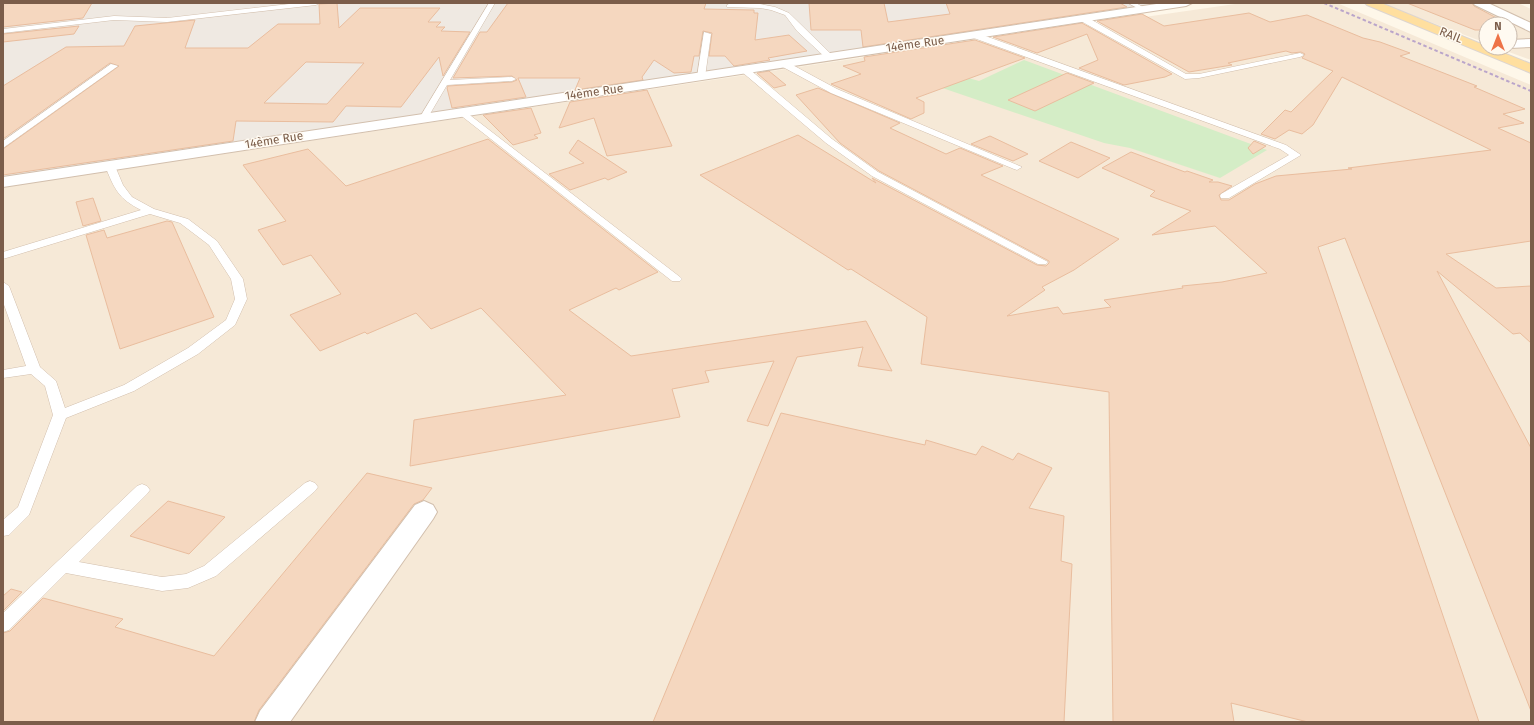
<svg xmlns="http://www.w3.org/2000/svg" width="1534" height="725" viewBox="0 0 1534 725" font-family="'Fira Sans',sans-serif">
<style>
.residential{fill:#f6e9d7}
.industrial{fill:#efe9e2}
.green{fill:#d4edc6}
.building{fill:#f5d7bf;stroke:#e9bd9e;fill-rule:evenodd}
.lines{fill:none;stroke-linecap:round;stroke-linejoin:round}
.lane-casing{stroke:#d2bfad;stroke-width:1}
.street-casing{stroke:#d2bfad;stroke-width:2}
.primary-casing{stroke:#ddd5d0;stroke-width:2}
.lane{fill:#fff;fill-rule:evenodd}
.street{fill:#fff;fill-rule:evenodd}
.primary{fill:#ffdf9f;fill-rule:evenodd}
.rail{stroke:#baa5ca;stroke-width:2;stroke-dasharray:3.5 2.5;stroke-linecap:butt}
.labels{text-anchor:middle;stroke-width:3;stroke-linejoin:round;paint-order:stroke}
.far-street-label{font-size:12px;fill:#7b5d4a;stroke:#fffaf1}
</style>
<rect width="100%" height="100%" fill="#fef7e9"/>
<path class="residential" d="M 1242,3 L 1337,3 L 1531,85 L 1531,722 L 3,722 L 3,187 L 852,59 Z
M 1380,3 L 1518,3 L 1531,9 L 1531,60 L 1498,48 L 1510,48 L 1510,24 L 1486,24 L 1486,43 Z"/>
<path class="industrial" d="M 3,3 L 1171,3 L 3,180 Z"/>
<path class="green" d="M 1024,60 L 1267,150 L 1220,178 L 1130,148 L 1104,143 L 913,78 L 940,70 L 979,81 Z"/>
<path class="building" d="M 3,3 L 92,3 L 83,18 L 3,27 Z
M 337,3 L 339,28 L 360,8 L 440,8 L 428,22 L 441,22 L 436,27 L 445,27 L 441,31 L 470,32 L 443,76 L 439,57 L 401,107 L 346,106 L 333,122 L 236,121 L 233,141 L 3,175 L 3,149 L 119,66 L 110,63 L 3,139 L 3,86 L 66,47 L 124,46 L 135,26 L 195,20 L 185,48 L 248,48 L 278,24 L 320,24 L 319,4 ZM 306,62 L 364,63 L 327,104 L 264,103 Z
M 508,3 L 706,3 L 704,9 L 754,10 L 754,13 L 758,13 L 755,40 L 789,35 L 807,51 L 768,58 L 770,60 L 734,66 L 725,56 L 709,56 L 712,33 L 703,31 L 699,56 L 694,56 L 691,72 L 674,73 L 654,60 L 642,77 L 643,80 L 575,90 L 580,78 L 518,78 L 526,97 L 452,108 L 447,88 L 448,86 L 512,82 L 517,80 L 512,76 L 453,78 L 480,32 L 487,32 Z
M 809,3 L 884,3 L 888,22 L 950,14 L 946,3 L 1120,3 L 1127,7 L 863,47 L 861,30 L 811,30 Z
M 1407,3 L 1472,3 L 1474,6 L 1508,24 L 1486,24 L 1486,30 L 1475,30 Z
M 1249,13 L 1270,22 L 1307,15 L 1363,38 L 1380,42 L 1410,53 L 1400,56 L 1477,86 L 1474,87 L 1525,109 L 1503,114 L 1524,123 L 1498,128 L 1531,143 L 1531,241 L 1446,254 L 1496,288 L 1531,286 L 1531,343 L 1520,333 L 1513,334 L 1437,271 L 1531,448 L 1531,711 L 1345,238 L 1318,247 L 1479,722 L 1308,722 L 1231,703 L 1234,722 L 1113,722 L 1109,392 L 921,364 L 927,317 L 851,269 L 848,270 L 700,175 L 798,135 L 876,183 L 872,178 L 1037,265 L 1046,266 L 1049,263 L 1049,261 L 879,171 L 840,143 L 796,95 L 818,88 L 900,123 L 890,128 L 946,154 L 960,148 L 1003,166 L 981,175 L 1119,239 L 1074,270 L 1042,287 L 1045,290 L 1007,316 L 1058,307 L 1063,314 L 1111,307 L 1104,300 L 1183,288 L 1182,286 L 1222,282 L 1267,273 L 1215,226 L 1152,235 L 1191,211 L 1150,196 L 1155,191 L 1102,168 L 1131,152 L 1185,172 L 1187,171 L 1213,180 L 1209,182 L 1218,182 L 1232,186 L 1219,195 L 1221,200 L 1229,200 L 1255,184 L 1276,176 L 1352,169 L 1348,168 L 1491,150 L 1342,77 L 1313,125 L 1302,134 L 1289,130 L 1275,139 L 1261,134 L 1285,110 L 1291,112 L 1333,71 L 1302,58 L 1305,54 L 1301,52 L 1292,53 L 1286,51 L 1228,63 L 1232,65 L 1189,72 L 1097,21 L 1142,14 L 1164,26 Z
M 1082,23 L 1172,74 L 1165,77 L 1124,85 L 1079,68 L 1098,60 L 1087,34 L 1037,53 L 993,37 Z
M 79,26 L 74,34 L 3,42 L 3,34 Z
M 975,40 L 1025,58 L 916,98 L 924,102 L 924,113 L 911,119 L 831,84 L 861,74 L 843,66 L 865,61 L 864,57 Z
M 769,71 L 786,85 L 774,88 L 757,73 Z
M 1067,73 L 1094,83 L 1035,111 L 1008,100 Z
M 647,90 L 672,146 L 607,156 L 594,118 L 559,128 L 570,102 Z
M 531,108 L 541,133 L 534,135 L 538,138 L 513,145 L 483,115 Z
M 990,136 L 1028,154 L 1013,161 L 971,144 Z
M 488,139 L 658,272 L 619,290 L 616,288 L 569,310 L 631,356 L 866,321 L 892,371 L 858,366 L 863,347 L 797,357 L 768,426 L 747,421 L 774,361 L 705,371 L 709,382 L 672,389 L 680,417 L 410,466 L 414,420 L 566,395 L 481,308 L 431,329 L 416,313 L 367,334 L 365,332 L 320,351 L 290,315 L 341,294 L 311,255 L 283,265 L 258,230 L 286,221 L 243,165 L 308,149 L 346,186 Z
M 578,140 L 625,171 L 627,172 L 608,180 L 605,178 L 570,190 L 549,174 L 584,163 L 569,153 Z
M 1254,141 L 1266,146 L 1253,154 L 1248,148 Z
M 1071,142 L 1110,158 L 1078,178 L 1039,161 Z
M 93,198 L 101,221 L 83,226 L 76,202 Z
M 167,221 L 172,222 L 214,317 L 120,349 L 86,235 L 104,230 L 107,238 Z
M 781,413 L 925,445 L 926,440 L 976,455 L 982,446 L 1013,460 L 1018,453 L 1052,468 L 1029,508 L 1064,516 L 1061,561 L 1072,564 L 1064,722 L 653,722 Z
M 367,473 L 432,488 L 423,500 L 414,504 L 259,710 L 254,722 L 3,722 L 3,633 L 10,631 L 43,598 L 123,619 L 115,627 L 214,656 Z
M 168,501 L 225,517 L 189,554 L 130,536 Z
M 11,589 L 22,592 L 3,611 L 3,596 Z"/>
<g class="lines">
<defs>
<path id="lane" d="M 298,3 L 319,3 L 316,5 L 167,22 L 114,20 L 3,33 L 3,29 L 114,16 L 167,18 Z
M 489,3 L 495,3 L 450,80 L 512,77 L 516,79 L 512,81 L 447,85 L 427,119 L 421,119 L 420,117 Z
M 1128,3 L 1136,3 L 1146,9 L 1141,10 Z
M 729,4 L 760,4 L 775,7 L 789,13 L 834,57 L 827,59 L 797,31 L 785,15 L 771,10 L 760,8 L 727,7 L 727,5 Z
M 1079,16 L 1085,16 L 1186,74 L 1199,74 L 1300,53 L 1304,55 L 1300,57 L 1199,78 L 1185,79 L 1079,20 Z
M 704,32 L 711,34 L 705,77 L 701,79 L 697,77 Z
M 971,33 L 977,33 L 1286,145 L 1301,155 L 1229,198 L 1221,198 L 1220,196 L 1221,194 L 1289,155 L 1280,149 L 971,37 Z
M 781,62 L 787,62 L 837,89 L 1022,167 L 1017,170 L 1014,169 L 831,93 L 781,66 Z
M 111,64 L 118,66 L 3,148 L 3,141 Z
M 742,68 L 748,68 L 832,139 L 878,172 L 1048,262 L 1046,264 L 1038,264 L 872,176 L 826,143 L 742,72 Z
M 462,109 L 680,277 L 682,279 L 680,281 L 672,281 L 459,114 L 458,112 Z
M 110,163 L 115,166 L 123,185 L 132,197 L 154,209 L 188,219 L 217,241 L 243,279 L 247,299 L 235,325 L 198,354 L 134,391 L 66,418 L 29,515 L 9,535 L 3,536 L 3,520 L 18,507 L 53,415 L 45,386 L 31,374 L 3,378 L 3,370 L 26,366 L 3,302 L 3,282 L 9,286 L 40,367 L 56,381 L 65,408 L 124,385 L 188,348 L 226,320 L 235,299 L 231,279 L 209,245 L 180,223 L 150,214 L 3,259 L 3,252 L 141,210 C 118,198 115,190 105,166 Z
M 310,481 L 315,483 L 318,487 L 315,491 L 216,576 L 188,588 L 162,591 L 66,573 L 9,630 L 3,632 L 3,613 L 137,486 L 142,484 L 147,486 L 150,490 L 147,494 L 79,562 L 162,577 L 186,574 L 204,566 L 305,483 Z"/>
<path id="street" d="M 1163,3 L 1192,3 L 1186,6 L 3,187 L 3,177 Z
M 1473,3 L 1488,3 L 1531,23 L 1531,32 L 1475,5 Z
M 1531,39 L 1531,47 L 1510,48 L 1510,40 Z
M 424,501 L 433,505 L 437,512 L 433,519 L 290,722 L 255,722 L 260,711 L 415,505 Z"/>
<path id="primary" d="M 1365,3 L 1381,3 L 1486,46 L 1486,48 L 1491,48 L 1531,64 L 1531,73 L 1367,5 Z"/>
</defs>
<use href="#lane" class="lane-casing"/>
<use href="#street" class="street-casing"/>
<use href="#primary" class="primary-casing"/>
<use href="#lane" class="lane"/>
<use href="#street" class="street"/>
<use href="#primary" class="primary"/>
<path class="rail" d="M 1324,3 L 1531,91"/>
</g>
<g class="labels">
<g class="far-street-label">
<text transform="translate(1451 35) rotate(22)" y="4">RAIL</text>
<text transform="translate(915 44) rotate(-8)" y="4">14ème Rue</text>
<text transform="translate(594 92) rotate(-8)" y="4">14ème Rue</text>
<text transform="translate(274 140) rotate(-9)" y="4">14ème Rue</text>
</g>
</g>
<rect width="1534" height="725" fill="none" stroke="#7b5d4a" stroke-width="8"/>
<g transform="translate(1498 36)"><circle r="19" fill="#fffaf1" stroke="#cabbae"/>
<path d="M0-3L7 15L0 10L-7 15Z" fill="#ee7348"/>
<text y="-6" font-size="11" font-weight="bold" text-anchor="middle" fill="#7b5d4a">N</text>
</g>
</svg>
